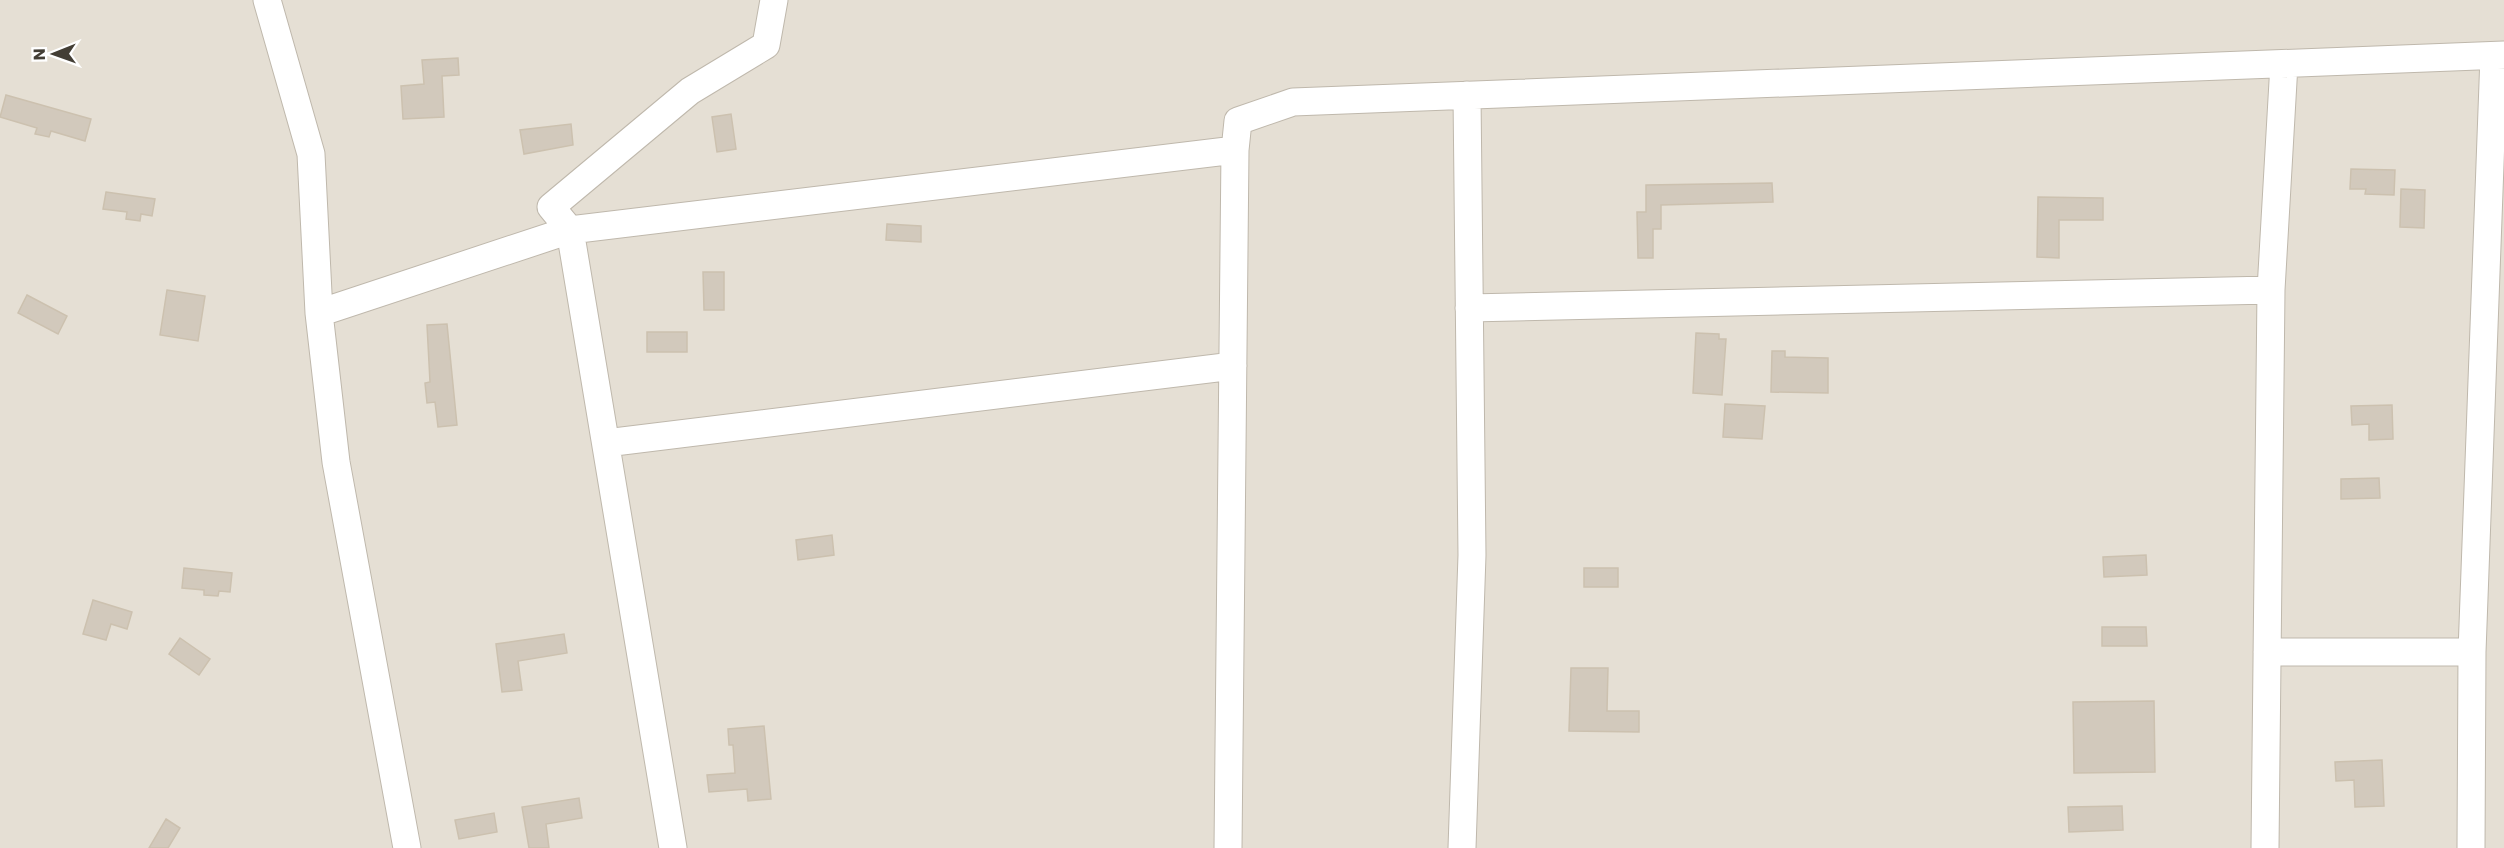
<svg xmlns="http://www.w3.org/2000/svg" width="2504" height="848" viewBox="0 0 2504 848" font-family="Poppins,sans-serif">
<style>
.residential{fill:#e5dfd4}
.building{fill:#d2c9bc;stroke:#ccc1af;stroke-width:1.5}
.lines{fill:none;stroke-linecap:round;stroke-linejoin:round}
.minor-casing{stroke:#bfb8ac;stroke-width:29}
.minor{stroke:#fff;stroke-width:27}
</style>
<rect width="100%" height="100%" fill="#f1eee5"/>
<path class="residential" d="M 0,0 L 2504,0 L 2504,848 L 0,848 Z"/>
<path class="building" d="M 458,58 L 459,75 L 442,76 L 444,117 L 403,119 L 401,86 L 424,84 L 422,60 Z
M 6,95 L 91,119 L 85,141 L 51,131 L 49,137 L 35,134 L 37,128 L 0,117 Z
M 731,114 L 736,149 L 717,152 L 712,117 Z
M 571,124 L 573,145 L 524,154 L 520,130 Z
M 2351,169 L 2395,170 L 2394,195 L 2365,194 L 2366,189 L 2350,189 Z
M 1772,183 L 1773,202 L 1661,205 L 1661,229 L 1653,229 L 1653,258 L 1638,258 L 1637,212 L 1646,212 L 1646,185 Z
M 2401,189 L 2425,190 L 2424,228 L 2400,227 Z
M 106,192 L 155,199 L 152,216 L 141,214 L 140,221 L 126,219 L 127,212 L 103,209 Z
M 2038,197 L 2103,198 L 2103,220 L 2059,220 L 2059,258 L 2037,257 Z
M 887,224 L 921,226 L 921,242 L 886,240 Z
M 703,272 L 724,272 L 724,310 L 704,310 Z
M 167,290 L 205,296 L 198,341 L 160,335 Z
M 27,295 L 67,316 L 58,334 L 18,313 Z
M 447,324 L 457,425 L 438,427 L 435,402 L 427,403 L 425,383 L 430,382 L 427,325 Z
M 647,332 L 687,332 L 687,352 L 647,352 Z
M 1696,333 L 1719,334 L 1719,339 L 1726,339 L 1722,395 L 1693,393 Z
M 1772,351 L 1785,351 L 1785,357 L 1828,358 L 1828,393 L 1771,392 Z
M 1725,404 L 1765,406 L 1762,439 L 1723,437 Z
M 2392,405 L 2393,439 L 2369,440 L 2369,424 L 2352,425 L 2351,406 Z
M 2379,478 L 2380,498 L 2341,499 L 2341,479 Z
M 832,535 L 834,555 L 798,560 L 796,540 Z
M 2146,555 L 2147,575 L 2104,577 L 2103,557 Z
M 184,568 L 232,573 L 230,592 L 219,591 L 218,596 L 204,595 L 204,590 L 182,588 Z
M 1584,568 L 1618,568 L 1618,587 L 1584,587 Z
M 93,600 L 132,612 L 127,629 L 111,624 L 106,640 L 83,634 Z
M 2102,627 L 2146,627 L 2147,646 L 2102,646 Z
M 564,634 L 567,653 L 518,661 L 522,690 L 502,692 L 496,644 Z
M 180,638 L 210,659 L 199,675 L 169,654 Z
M 1571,668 L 1608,668 L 1607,711 L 1639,711 L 1639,732 L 1569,731 Z
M 2154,701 L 2155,772 L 2074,773 L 2073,702 Z
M 764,726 L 771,799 L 748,801 L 747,789 L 709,792 L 707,775 L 735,773 L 733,745 L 729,745 L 728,729 Z
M 2382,760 L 2384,806 L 2355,807 L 2354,780 L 2336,781 L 2335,762 Z
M 579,798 L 582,818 L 546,824 L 549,848 L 529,848 L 522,807 Z
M 2122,806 L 2123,830 L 2069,832 L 2068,807 Z
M 494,813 L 497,832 L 459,839 L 455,820 Z
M 166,819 L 180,828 L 168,848 L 149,848 Z"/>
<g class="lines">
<defs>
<path id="minor" d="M 267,0 L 311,154 L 319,313 L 336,462 L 407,848
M 1469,308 L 2271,290
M 319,313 L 570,230 L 1235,150
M 606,443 L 1233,366
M 2267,652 L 2472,652
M 673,848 L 570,230 L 551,207 L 690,91 L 766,45 L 774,0
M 1228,848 L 1235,150 L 1238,121 L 1293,102 L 2504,55
M 1462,848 L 1472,555 L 1467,95
M 2265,848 L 2271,290 L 2284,64
M 2471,848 L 2472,652 L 2494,56"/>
</defs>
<use href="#minor" class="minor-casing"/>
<use href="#minor" class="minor"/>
</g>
<g transform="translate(54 54) rotate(269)" stroke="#ffffff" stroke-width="4.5" paint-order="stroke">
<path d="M0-4.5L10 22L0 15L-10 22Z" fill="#433e35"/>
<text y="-9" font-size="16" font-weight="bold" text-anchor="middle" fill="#433e35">N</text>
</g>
</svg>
